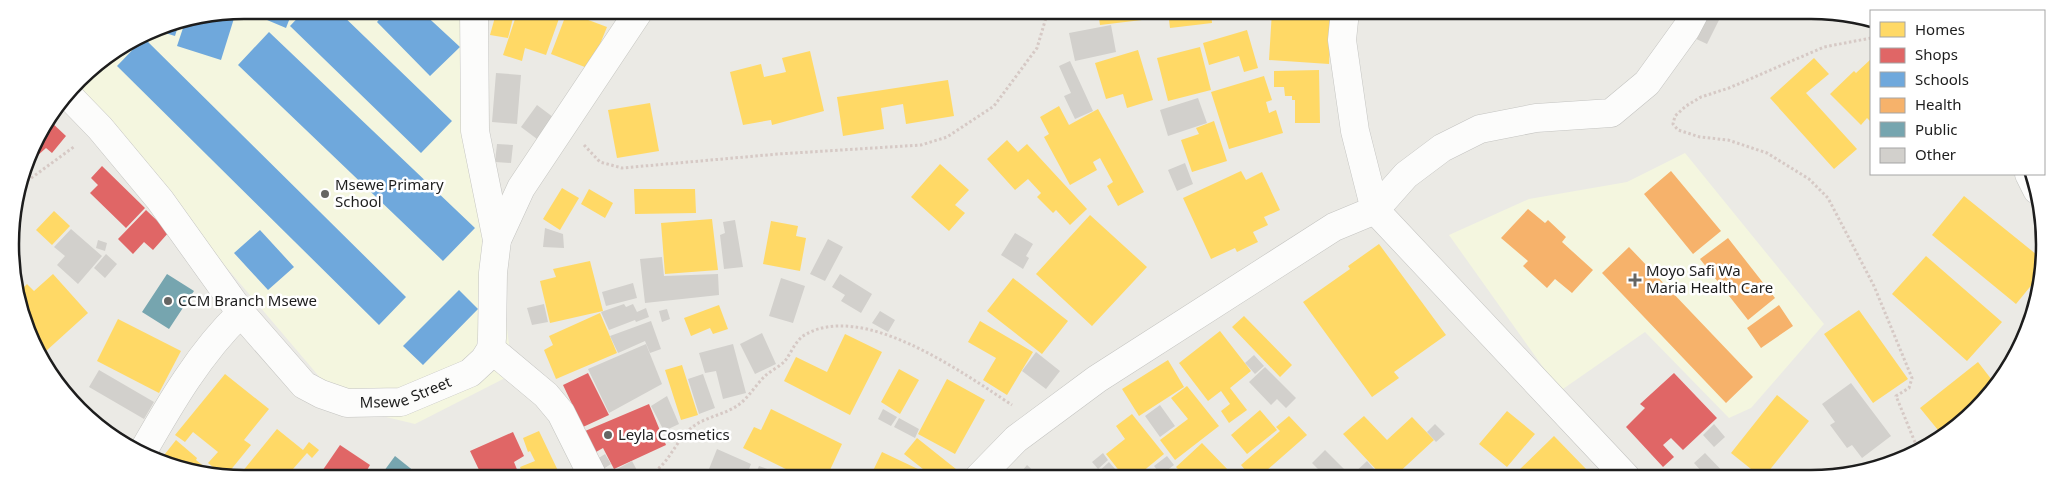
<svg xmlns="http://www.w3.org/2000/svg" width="2055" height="489" viewBox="0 0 2055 489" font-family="'Noto Sans',sans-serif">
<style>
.education{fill:#f4f6df}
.homes{fill:#ffd966}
.shops{fill:#e06666}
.schools{fill:#6fa8dc}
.health{fill:#f6b26b}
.public{fill:#76a5af}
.building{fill:#d2d0cc}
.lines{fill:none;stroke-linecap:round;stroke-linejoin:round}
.minor-casing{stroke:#c4c4c1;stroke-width:29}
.path{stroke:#d6c9c5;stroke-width:3;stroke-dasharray:2.5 2.5;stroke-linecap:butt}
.minor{stroke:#fcfcfb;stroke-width:28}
.poi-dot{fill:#656563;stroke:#fff;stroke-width:2}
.labels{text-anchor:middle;stroke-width:5;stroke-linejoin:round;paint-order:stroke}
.poi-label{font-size:15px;fill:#1d1d1d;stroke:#fff;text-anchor:start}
.street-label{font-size:15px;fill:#1d1d1d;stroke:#fff}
.rim{fill:none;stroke:#1d1d1d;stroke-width:2.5}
</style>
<rect width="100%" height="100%" fill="#ebeae5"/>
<path class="education" d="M 245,10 L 465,10 L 513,374 L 415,424 L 345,407 L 74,88 L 90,68 L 155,28 Z
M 1685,153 L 1824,324 L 1751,408 L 1729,418 L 1645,332 L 1560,391 L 1449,235 L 1529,199 L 1627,182 Z"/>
<path class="homes" d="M 497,10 L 515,10 L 508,38 L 490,35 Z
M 518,10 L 552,10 L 561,13 L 546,55 L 525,48 L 522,61 L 503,55 Z
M 1098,11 L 1141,11 L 1142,20 L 1100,25 Z
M 1168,11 L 1211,11 L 1212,23 L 1170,28 Z
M 1272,11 L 1332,11 L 1329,64 L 1269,60 Z
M 567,12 L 607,27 L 590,69 L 551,54 Z
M 1247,30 L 1258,68 L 1244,72 L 1239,56 L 1209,65 L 1203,43 Z
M 1200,47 L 1211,90 L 1168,101 L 1157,58 Z
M 1138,50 L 1153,100 L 1127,108 L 1123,94 L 1106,99 L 1095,63 Z
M 810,51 L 824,111 L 772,125 L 771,120 L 743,125 L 730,72 L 761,64 L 764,77 L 786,72 L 782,58 Z
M 1814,58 L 1829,74 L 1806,93 L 1857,149 L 1834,169 L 1770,98 Z
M 1871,59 L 1871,122 L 1867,118 L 1861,125 L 1830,94 L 1854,71 L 1856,73 Z
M 1319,70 L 1320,123 L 1295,123 L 1295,100 L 1292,100 L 1292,96 L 1285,96 L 1284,87 L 1274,87 L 1274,71 Z
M 1264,76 L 1272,100 L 1266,102 L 1269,113 L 1276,110 L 1283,133 L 1229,149 L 1211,92 Z
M 948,80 L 954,116 L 906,124 L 903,104 L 881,108 L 884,129 L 843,136 L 837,97 Z
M 650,103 L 659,151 L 617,158 L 608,110 Z
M 1059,106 L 1069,125 L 1098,109 L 1144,192 L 1118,206 L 1107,186 L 1113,182 L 1100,158 L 1093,162 L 1097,170 L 1070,185 L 1044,137 L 1049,134 L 1040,117 Z
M 1214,121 L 1227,161 L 1192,172 L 1181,140 L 1199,134 L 1196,128 Z
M 1007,140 L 1018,152 L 1027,144 L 1087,209 L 1070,225 L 1056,210 L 1053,213 L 1037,197 L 1041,193 L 1028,179 L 1015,190 L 987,159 Z
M 940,164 L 969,190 L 955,205 L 965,213 L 949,231 L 911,197 Z
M 1241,171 L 1246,180 L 1262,172 L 1280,210 L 1264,217 L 1268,225 L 1253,232 L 1258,242 L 1237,252 L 1235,248 L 1211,259 L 1183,198 Z
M 562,188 L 579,198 L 560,230 L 543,219 Z
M 589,189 L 613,203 L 605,218 L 581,204 Z
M 634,189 L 695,189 L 696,213 L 635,214 Z
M 1964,196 L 2042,259 L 2043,271 L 2016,304 L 1932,235 Z
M 54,211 L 70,226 L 52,245 L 36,230 Z
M 1090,215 L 1147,267 L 1092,326 L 1036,274 Z
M 712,219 L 718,270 L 665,274 L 661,223 Z
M 771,221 L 798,226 L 796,236 L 806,238 L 800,271 L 763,264 Z
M 1379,244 L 1446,335 L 1394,372 L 1399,378 L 1372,397 L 1303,302 L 1350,269 L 1348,266 Z
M 1926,256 L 2002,322 L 1967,361 L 1892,294 Z
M 590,261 L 603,311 L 550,323 L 540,281 L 556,277 L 553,269 Z
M 53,274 L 88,313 L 45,352 L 37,344 L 18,305 L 17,294 L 27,284 L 34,291 Z
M 1013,278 L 1068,321 L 1042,354 L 987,311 Z
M 719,305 L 728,329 L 713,334 L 710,328 L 691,336 L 684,318 Z
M 1859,310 L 1908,379 L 1873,403 L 1824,334 Z
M 600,313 L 617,353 L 556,379 L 544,350 L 553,345 L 549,336 Z
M 1244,316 L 1292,365 L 1280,377 L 1232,327 Z
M 118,319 L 181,351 L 159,393 L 97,361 Z
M 980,321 L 1033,352 L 1007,395 L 983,380 L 996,358 L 968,342 Z
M 1220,331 L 1251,371 L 1230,388 L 1247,410 L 1229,423 L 1221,411 L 1230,404 L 1221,391 L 1208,401 L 1179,363 Z
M 845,334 L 882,352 L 850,415 L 784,381 L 796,357 L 827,372 Z
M 1168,360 L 1184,387 L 1139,416 L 1122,389 Z
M 1978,362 L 1995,384 L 1983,402 L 1971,411 L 1973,413 L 1942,435 L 1920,408 Z
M 682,365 L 698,415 L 681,420 L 665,370 Z
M 899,369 L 919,380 L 900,414 L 881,402 Z
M 225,374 L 269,409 L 244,440 L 251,445 L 225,477 L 208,463 L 218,452 L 193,432 L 185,442 L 175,435 Z
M 947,379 L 985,400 L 955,454 L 918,434 Z
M 1187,386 L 1219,426 L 1175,460 L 1160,440 L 1188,419 L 1171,398 Z
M 1777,395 L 1809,421 L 1764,477 L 1761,477 L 1731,453 Z
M 771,409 L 842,444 L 830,470 L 834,472 L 832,477 L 802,477 L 743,448 L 754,427 L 761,430 Z
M 1260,410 L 1277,430 L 1247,454 L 1231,435 Z
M 1507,411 L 1535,434 L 1507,467 L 1479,444 Z
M 1132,414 L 1164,454 L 1136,477 L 1124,477 L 1106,454 L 1125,439 L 1116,426 Z
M 1289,416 L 1307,435 L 1259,477 L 1251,477 L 1241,465 L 1280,431 L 1276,427 Z
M 1364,416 L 1387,440 L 1412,417 L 1434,440 L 1394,477 L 1383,477 L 1343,434 Z
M 277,429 L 303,450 L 309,442 L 319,450 L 312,458 L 307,453 L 293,469 L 296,471 L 292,477 L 238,477 Z
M 539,431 L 561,477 L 524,477 L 520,467 L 535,461 L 530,451 L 528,452 L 523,438 Z
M 111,434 L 128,438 L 126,446 Z
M 1554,436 L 1586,469 L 1578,477 L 1520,477 L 1516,473 Z
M 917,438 L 966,477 L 933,477 L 904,454 Z
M 176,440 L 197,458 L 196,460 L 217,477 L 161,459 Z
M 1202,443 L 1230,472 L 1225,477 L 1185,477 L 1176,467 Z
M 882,452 L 920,470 L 916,477 L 870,477 Z
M 1083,469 L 1092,477 L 1076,477 Z"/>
<path class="shops" d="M 50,121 L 66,136 L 52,153 L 46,148 L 28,164 L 34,141 Z
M 102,166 L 145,208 L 126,228 L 90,193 L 98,185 L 91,178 Z
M 146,210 L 169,232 L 153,250 L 144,242 L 133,254 L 118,239 Z
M 588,373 L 609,415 L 583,427 L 563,385 Z
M 1674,373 L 1717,418 L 1683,450 L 1671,438 L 1663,445 L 1674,457 L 1663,467 L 1626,427 L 1645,408 L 1640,404 Z
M 649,404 L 666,445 L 614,469 L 603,448 L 589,456 L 578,434 Z
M 513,432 L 524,456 L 514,462 L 520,477 L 499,477 L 496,470 L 481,474 L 470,451 Z
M 340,445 L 370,465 L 363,477 L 318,477 Z"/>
<path class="schools" d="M 243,10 L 293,10 L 286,28 Z
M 305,10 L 337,10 L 452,121 L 421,153 L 290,26 Z
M 387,10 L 420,10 L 460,47 L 430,76 L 377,22 Z
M 236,12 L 221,60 L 177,46 L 185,22 Z
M 179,23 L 175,36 L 152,29 L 155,28 Z
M 269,32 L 475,228 L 443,261 L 238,65 Z
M 144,38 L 406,297 L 379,325 L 117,66 Z
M 260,230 L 294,267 L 268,290 L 234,253 Z
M 459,290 L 478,309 L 423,365 L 403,346 Z"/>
<path class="health" d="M 1671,171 L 1721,231 L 1693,254 L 1644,194 Z
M 1528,209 L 1545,223 L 1548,220 L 1566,237 L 1562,242 L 1593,270 L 1572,293 L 1555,279 L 1547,288 L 1523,266 L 1528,261 L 1501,238 Z
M 1728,238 L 1775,298 L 1748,320 L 1700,259 Z
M 1629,247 L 1753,377 L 1726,403 L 1602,273 Z
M 1779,305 L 1793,326 L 1761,348 L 1747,328 Z"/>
<path class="public" d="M 167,274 L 194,291 L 169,329 L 142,312 Z
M 395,456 L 415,472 L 411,477 L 391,477 L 384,471 Z"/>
<path class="building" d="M 1704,12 L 1723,12 L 1707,44 L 1692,37 Z
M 1111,25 L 1116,52 L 1075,61 L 1069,33 Z
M 1070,61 L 1093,111 L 1075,119 L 1064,96 L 1071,93 L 1059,66 Z
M 496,73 L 521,75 L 517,124 L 492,122 Z
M 1198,98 L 1207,123 L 1168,136 L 1160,110 Z
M 537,105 L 553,117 L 537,139 L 521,127 Z
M 497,144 L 513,145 L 511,163 L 495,162 Z
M 1185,163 L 1193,184 L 1177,191 L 1168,170 Z
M 735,220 L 743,267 L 724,269 L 720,235 L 725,233 L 723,222 Z
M 545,228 L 563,234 L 564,248 L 543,247 Z
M 71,229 L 102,256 L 78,284 L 57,265 L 65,256 L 54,247 Z
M 1015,233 L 1033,244 L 1026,256 L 1029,258 L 1023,269 L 1001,255 Z
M 828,239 L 843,247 L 825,281 L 810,274 Z
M 98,240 L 107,243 L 105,251 L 96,248 Z
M 106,254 L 117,264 L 105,278 L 94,268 Z
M 662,257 L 664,276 L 718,274 L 719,295 L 645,303 L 640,259 Z
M 840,274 L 872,294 L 861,313 L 841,301 L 845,295 L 832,287 Z
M 781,278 L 805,286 L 793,323 L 769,316 Z
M 633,283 L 637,298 L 606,306 L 602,292 Z
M 544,304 L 548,322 L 532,325 L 527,308 Z
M 624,304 L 626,307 L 633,304 L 637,312 L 646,308 L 649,317 L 636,322 L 635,320 L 609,330 L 601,312 Z
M 667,309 L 670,319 L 662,322 L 659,311 Z
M 880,311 L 895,320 L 888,332 L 872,323 Z
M 651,321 L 661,349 L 650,353 L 645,341 L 618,353 L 610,336 Z
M 762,333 L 776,364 L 755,374 L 740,344 Z
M 646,344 L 662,384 L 609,413 L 588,369 Z
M 733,344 L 746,393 L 723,399 L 716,371 L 705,373 L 699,353 Z
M 1036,352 L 1060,371 L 1046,389 L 1022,371 Z
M 1254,355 L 1264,366 L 1255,374 L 1245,363 Z
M 1265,367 L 1296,398 L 1286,408 L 1277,399 L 1271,405 L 1249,382 Z
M 99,370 L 154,402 L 144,419 L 89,387 Z
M 703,374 L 715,408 L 699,414 L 688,379 Z
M 52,375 L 67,385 L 62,391 L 59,387 Z
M 1851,383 L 1891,436 L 1862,458 L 1852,445 L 1847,448 L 1830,425 L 1835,422 L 1822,404 Z
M 667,396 L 679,424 L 664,431 L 651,406 Z
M 1160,405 L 1175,426 L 1160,437 L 1145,416 Z
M 883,409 L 897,417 L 891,426 L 878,419 Z
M 899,418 L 919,429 L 915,438 L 894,427 Z
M 1435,424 L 1445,434 L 1436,442 L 1427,432 Z
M 1714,424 L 1725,437 L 1714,447 L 1703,435 Z
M 717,449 L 751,464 L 746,477 L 726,477 L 709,469 Z
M 1325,450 L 1347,472 L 1343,477 L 1326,477 L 1312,463 Z
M 1103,453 L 1108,460 L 1098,469 L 1092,462 Z
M 1705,453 L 1728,477 L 1696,477 L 1702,472 L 1694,463 Z
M 605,454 L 611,464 L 600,471 L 594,461 Z
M 1167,456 L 1174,465 L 1161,475 L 1154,466 Z
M 632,461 L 640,476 L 637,477 L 602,477 Z
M 1367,461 L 1381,477 L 1350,477 Z
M 1109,462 L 1122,477 L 1100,477 L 1097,473 Z
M 1027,465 L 1040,477 L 1017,477 Z
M 759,466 L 770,470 L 767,477 L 754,477 Z"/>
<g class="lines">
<defs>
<g id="minor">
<path d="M 474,10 L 475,131 L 497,240"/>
<path d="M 1345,11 L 1342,40 L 1355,131 L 1375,210 L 1626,477"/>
<path id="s1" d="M 69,96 L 100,128 L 160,200 L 241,313 L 304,385 L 321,394 L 347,403 L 401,402 L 470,373 L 484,360 L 491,349 L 492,338 L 493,273 L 497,240 L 521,188 L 639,11"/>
<path d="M 2029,174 L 2037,190"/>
<path d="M 491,349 L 546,395 L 561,413 L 593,477"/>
<path d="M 142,453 C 170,404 200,352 241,313"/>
<path d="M 979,477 L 1016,439 L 1097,379 L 1334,227 L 1375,210 L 1406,175 L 1442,148 L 1480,129 L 1536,118 L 1611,113 L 1647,83 L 1686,29 L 1695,12"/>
</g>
</defs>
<use href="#minor" class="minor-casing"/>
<path class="path" d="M 1871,38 L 1824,47 L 1729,88 L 1701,97 L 1686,106 L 1675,116 L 1673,124 L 1678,130 L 1700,137 L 1728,140 L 1767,153 L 1809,179 L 1828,198 L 1874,286 L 1912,378 L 1909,388 L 1896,396 L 1919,452
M 584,145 L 600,162 L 622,168 L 778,154 L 921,145 L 947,137 L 994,106 L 1037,48 L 1048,11
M 23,184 L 75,146
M 646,477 C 669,466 673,444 691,428 C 706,416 726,415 741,403 C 750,395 756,385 764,377 C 770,371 779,367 785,361 C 791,353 795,342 803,336 C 861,299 963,373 1012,405"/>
<use href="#minor" class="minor"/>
</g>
<g class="poi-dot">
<circle cx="325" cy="194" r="5"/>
<path d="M1632.5 272.5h5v5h5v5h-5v5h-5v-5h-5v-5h5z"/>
<circle cx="168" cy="301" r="5"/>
<circle cx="608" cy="435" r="5"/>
</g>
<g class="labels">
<g class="poi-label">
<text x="335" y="190">Msewe Primary<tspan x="335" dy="17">School</tspan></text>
<text x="1646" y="276">Moyo Safi Wa<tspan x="1646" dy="17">Maria Health Care</tspan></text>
<text x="178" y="306">CCM Branch Msewe</text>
<text x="618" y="440">Leyla Cosmetics</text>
</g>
<g class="street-label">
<text dy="5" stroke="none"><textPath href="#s1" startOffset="480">Msewe Street</textPath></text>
</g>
</g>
<path d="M0 0H2055V489H0ZM244 19H1811A225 225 0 0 1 2036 244V245A225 225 0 0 1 1811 470H244A225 225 0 0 1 19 245V244A225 225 0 0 1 244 19Z" fill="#fff" fill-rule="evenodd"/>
<path class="rim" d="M244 19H1811A225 225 0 0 1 2036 244V245A225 225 0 0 1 1811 470H244A225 225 0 0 1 19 245V244A225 225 0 0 1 244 19Z"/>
<rect x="1870" y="10" width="175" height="165" fill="#ffffff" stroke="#a5a5a5"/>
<rect x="1880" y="22" width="25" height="15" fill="#ffd966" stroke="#a5a5a5"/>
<text x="1915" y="35" font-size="15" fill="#1d1d1d">Homes</text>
<rect x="1880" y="48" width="25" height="15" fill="#e06666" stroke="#a5a5a5"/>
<text x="1915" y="60" font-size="15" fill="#1d1d1d">Shops</text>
<rect x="1880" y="72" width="25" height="15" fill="#6fa8dc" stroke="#a5a5a5"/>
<text x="1915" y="85" font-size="15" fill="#1d1d1d">Schools</text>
<rect x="1880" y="98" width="25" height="15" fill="#f6b26b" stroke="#a5a5a5"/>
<text x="1915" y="110" font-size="15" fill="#1d1d1d">Health</text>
<rect x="1880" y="122" width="25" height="15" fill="#76a5af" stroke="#a5a5a5"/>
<text x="1915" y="135" font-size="15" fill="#1d1d1d">Public</text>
<rect x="1880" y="148" width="25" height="15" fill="#d2d0cc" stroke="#a5a5a5"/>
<text x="1915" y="160" font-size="15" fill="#1d1d1d">Other</text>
</svg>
